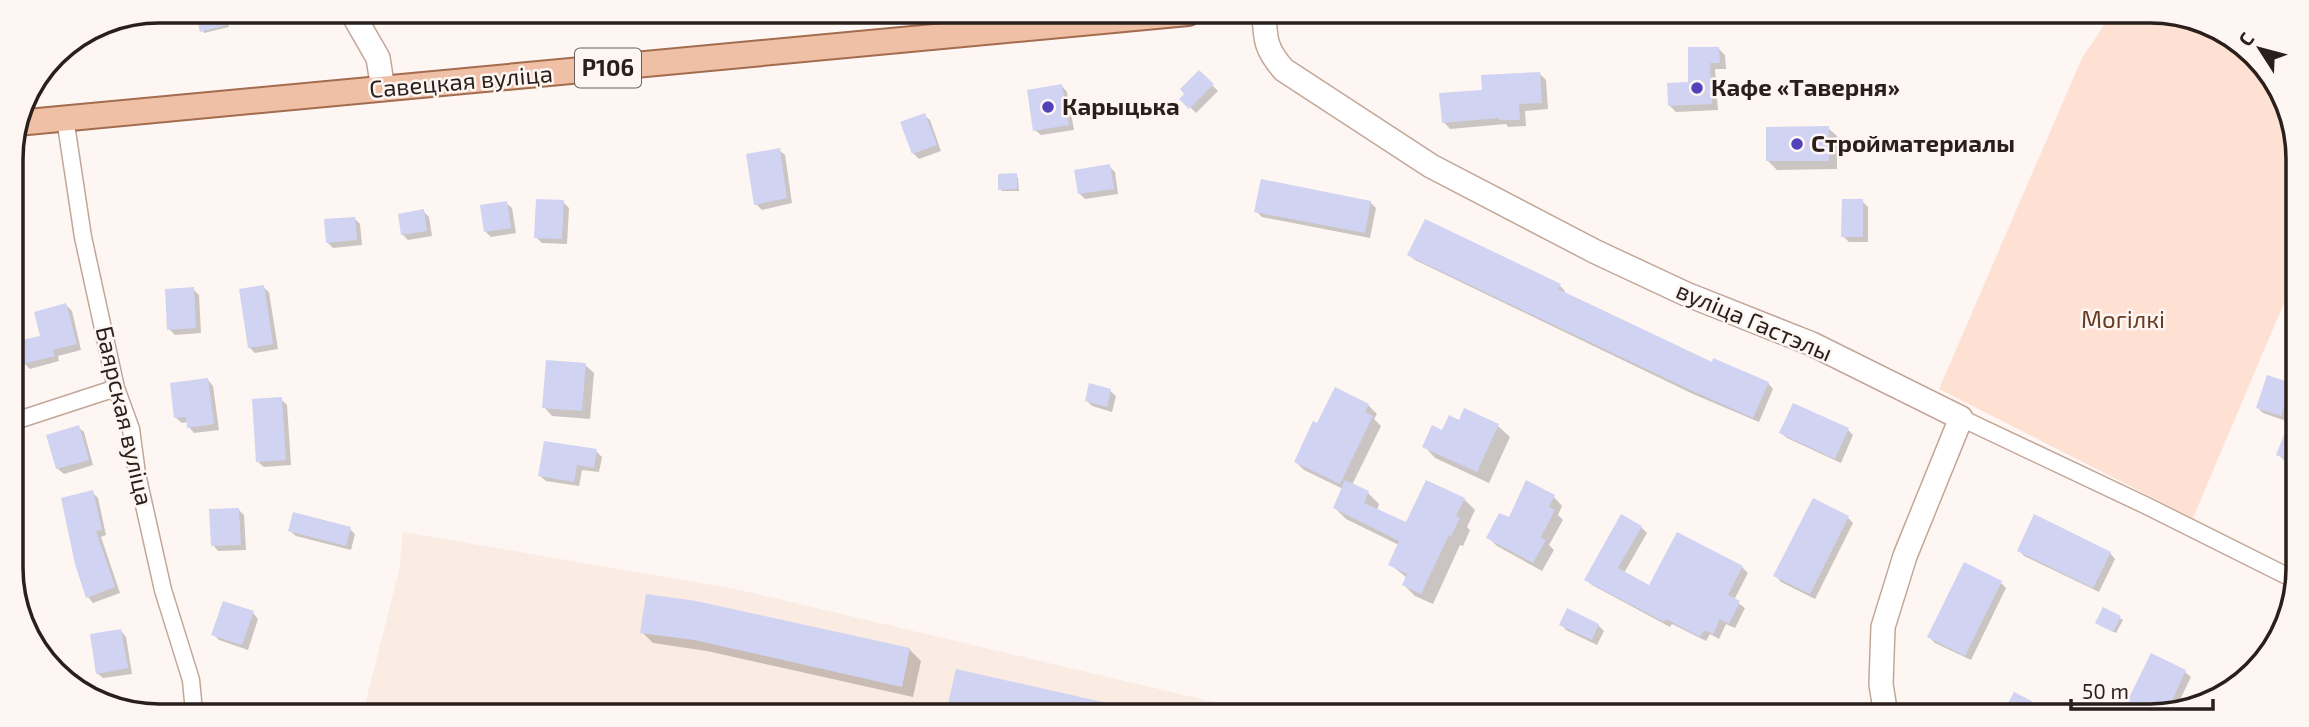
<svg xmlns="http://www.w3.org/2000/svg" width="2309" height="727" viewBox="0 0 2309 727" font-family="'Exo 2',sans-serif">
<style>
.built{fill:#faebe3}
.green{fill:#fee1d2}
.shadow{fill:#0003}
.building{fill:#d1d3f2}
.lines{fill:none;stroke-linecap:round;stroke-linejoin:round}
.street-casing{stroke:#c3a697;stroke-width:19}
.secondary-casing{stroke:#c3a697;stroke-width:26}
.primary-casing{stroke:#a36c4f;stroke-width:28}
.street{stroke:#fff;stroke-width:16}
.secondary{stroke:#fff;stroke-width:23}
.primary{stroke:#efc0a6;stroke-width:24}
.poi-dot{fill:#5142b9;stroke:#fdf6f3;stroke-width:2.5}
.labels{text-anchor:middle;stroke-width:5;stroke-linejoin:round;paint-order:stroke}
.shield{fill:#fdf6f3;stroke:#69605b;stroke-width:2}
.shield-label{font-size:23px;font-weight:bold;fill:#2a1f1a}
.street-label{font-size:24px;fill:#2a1f1a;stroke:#fdf6f3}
.poi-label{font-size:24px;font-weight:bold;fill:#2a1f1a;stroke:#fdf6f3;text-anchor:start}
.park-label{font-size:24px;fill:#693d23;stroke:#fdf6f3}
.rim{fill:none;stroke:#2a1f1a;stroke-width:3.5}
</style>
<rect width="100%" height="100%" fill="#fdf6f3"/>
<path class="built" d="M 403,532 L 740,590 L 1264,714 L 363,712 L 399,571 Z"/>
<path class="green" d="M 2111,15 L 2189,16 L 2261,61 L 2296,130 L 2295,277 L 2193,518 L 1939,389 L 2082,58 Z"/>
<path class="shadow" d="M 196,11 L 225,11 L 229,27 L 204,33 Z
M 1719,49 L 1725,55 L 1726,69 L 1715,69 L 1718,110 L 1676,112 L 1670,106 Z
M 1199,72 L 1218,91 L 1196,113 L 1182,99 Z
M 1540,74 L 1546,80 L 1548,109 L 1525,111 L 1526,126 L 1508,127 L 1506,124 L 1450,129 L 1444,122 L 1483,91 Z
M 1062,86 L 1067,92 L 1074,130 L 1041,135 L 1035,130 Z
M 924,115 L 930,120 L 941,151 L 919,159 L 913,153 Z
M 1828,128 L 1837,136 L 1837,169 L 1777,170 L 1768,161 Z
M 779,150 L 785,155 L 792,203 L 762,210 L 756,204 Z
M 1109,166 L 1115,172 L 1118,194 L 1085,199 L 1079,193 Z
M 1016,175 L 1018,178 L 1019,191 L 1002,191 L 1000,189 Z
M 1862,201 L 1868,207 L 1868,242 L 1849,242 L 1843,236 Z
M 563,202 L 569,208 L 567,244 L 542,243 L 536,237 Z
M 1370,202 L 1376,208 L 1370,238 L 1262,217 L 1256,211 Z
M 506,203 L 512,208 L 516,233 L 491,237 L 485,231 Z
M 423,211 L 429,217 L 432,236 L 408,240 L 402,234 Z
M 354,218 L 360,224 L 362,245 L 333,248 L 327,242 Z
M 1409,255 L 1560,286 L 1565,291 L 1564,294 L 1712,364 L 1768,383 L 1773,389 L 1759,422 L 1693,394 L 1415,260 Z
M 263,287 L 269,292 L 278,349 L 255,353 L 249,347 Z
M 193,289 L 199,295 L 201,333 L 175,335 L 169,329 Z
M 66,305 L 72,311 L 81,350 L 58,356 L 59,361 L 30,369 L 24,363 Z
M 585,365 L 594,373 L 590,419 L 552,416 L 544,407 Z
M 208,380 L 213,386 L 219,430 L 194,433 L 189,427 L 188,422 L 182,423 L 176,418 Z
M 2291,385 L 2294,388 L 2294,397 L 2286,421 L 2263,413 L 2258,408 Z
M 1110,391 L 1116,396 L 1112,412 L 1092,406 L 1087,401 Z
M 281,399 L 287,405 L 291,465 L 264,467 L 258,462 Z
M 1368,405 L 1377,414 L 1374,419 L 1381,426 L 1352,485 L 1368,493 L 1379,504 L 1377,510 L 1407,524 L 1464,499 L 1475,510 L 1467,527 L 1470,530 L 1463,546 L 1460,545 L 1433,604 L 1415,596 L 1404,585 L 1407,578 L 1390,564 L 1399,545 L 1346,519 L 1335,508 L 1343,489 L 1304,470 L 1296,462 L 1318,425 Z
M 1460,422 L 1498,426 L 1510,437 L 1489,483 L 1435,458 L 1424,446 Z
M 78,427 L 84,432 L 93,465 L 64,474 L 58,469 L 48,436 Z
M 1848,430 L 1853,435 L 1841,463 L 1787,438 L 1781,433 Z
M 2285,436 L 2294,439 L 2294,464 L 2284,460 L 2278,454 Z
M 596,451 L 602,457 L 599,472 L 582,470 L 579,486 L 546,481 L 540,476 Z
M 92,492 L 98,498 L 106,535 L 101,537 L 120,593 L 93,603 L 88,597 Z
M 1554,497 L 1562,506 L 1558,515 L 1563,520 L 1549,545 L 1554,550 L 1542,571 L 1497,546 L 1488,537 L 1510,520 Z
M 239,510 L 244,515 L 246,550 L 218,551 L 213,545 Z
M 1848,518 L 1853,523 L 1815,599 L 1781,582 L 1776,576 Z
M 1641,527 L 1647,533 L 1624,573 L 1650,588 L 1742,567 L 1748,573 L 1734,600 L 1745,608 L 1735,628 L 1726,624 L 1719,639 L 1710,634 L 1706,641 L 1672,624 L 1670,627 L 1592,585 L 1586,579 Z
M 350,529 L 355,534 L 351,550 L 296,536 L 290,531 Z
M 2019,550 L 2110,553 L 2115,559 L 2099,592 L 2024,556 Z
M 2001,583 L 2006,588 L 1971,660 L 1935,643 L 1929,637 Z
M 2104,609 L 2123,620 L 2116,633 L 2099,625 Z
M 253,613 L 258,619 L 248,650 L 219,640 L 213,634 Z
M 1561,624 L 1598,625 L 1604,631 L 1597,645 L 1566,630 Z
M 121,631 L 126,637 L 132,674 L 103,678 L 97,673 Z
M 642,632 L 909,649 L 921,661 L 913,697 L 707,651 L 653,643 Z
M 2152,656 L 2185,672 L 2191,677 L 2175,710 L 2159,716 L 2122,716 Z
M 957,671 L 1147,714 L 948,713 Z
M 2014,694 L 2031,703 L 2037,708 L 2033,716 L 2003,716 Z
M 131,703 L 138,711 L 119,710 Z"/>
<path class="building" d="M 195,11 L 224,11 L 228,25 L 200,32 Z
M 1688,47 L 1719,47 L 1720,63 L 1710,63 L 1712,104 L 1668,106 L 1667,83 L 1688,82 Z
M 1199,70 L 1214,84 L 1189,109 L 1179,99 L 1184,94 L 1180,89 Z
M 1540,72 L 1542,103 L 1519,104 L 1520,120 L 1499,120 L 1499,118 L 1442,123 L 1439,93 L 1482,90 L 1481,75 Z
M 1062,84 L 1069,125 L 1033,131 L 1027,90 Z
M 925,113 L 937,145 L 912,154 L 900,122 Z
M 1829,126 L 1829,161 L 1766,161 L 1766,127 Z
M 780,148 L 787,198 L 754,205 L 746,154 Z
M 1110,164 L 1114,189 L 1078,194 L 1074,170 Z
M 1017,173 L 1017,189 L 998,190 L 998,174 Z
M 1261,179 L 1371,201 L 1365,233 L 1254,212 Z
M 536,199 L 564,200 L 562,239 L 534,238 Z
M 1842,199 L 1863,199 L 1863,237 L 1841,237 Z
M 507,201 L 511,228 L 484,232 L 480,205 Z
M 424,209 L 427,231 L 401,235 L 398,214 Z
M 355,217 L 357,240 L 326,243 L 324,219 Z
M 1425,219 L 1561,284 L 1558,289 L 1712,362 L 1713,358 L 1769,382 L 1753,418 L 1686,388 L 1407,255 Z
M 264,285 L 273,344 L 248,348 L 239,289 Z
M 194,287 L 196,328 L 167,330 L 165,289 Z
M 66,303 L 77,344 L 53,350 L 55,356 L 23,364 L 17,341 L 40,336 L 34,312 Z
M 546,360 L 586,363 L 582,411 L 542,408 Z
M 2267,375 L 2292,383 L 2281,416 L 2256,408 Z
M 208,378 L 214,424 L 187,428 L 186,417 L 174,418 L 170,383 Z
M 1089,383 L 1111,389 L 1107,407 L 1085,401 Z
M 1335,387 L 1369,404 L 1365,412 L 1373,416 L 1340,484 L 1294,462 L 1313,421 L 1317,423 Z
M 282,397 L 286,460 L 256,462 L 252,399 Z
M 1793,403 L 1849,428 L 1835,459 L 1779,433 Z
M 1464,408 L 1499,424 L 1477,472 L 1422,447 L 1432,425 L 1442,430 L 1449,415 L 1459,420 Z
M 2293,412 L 2294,412 L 2294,462 L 2276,455 Z
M 79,425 L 89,460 L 56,469 L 46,435 Z
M 544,441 L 597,449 L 594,468 L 577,465 L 574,482 L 538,476 Z
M 1345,480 L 1369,491 L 1364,503 L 1406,522 L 1426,480 L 1465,498 L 1456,516 L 1460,518 L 1451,536 L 1449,535 L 1421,594 L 1402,585 L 1407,574 L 1388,565 L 1399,541 L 1333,508 Z
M 1526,480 L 1555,495 L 1549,507 L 1555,510 L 1541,537 L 1546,540 L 1533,563 L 1486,538 L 1499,513 L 1509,517 Z
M 93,490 L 102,530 L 96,531 L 115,587 L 86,598 L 75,564 L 61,498 Z
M 1813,498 L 1849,516 L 1810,594 L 1773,576 Z
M 239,508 L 241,545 L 211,546 L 209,509 Z
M 293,512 L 351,527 L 346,546 L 288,531 Z
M 1621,514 L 1642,526 L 1618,568 L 1649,585 L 1677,532 L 1743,566 L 1728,595 L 1740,601 L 1729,624 L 1720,619 L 1713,634 L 1704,630 L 1700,637 L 1666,619 L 1664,622 L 1584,580 Z
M 2034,514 L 2111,552 L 2093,588 L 2017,551 Z
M 1964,562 L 2002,581 L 1965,656 L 1927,637 Z
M 646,594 L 696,601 L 910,648 L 902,687 L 694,640 L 640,633 Z
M 223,601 L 254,611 L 242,645 L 211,635 Z
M 2103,607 L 2121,616 L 2113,632 L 2095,623 Z
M 1567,608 L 1599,624 L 1592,640 L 1559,625 Z
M 121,629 L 128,668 L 96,674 L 90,634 Z
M 2151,653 L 2186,670 L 2166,714 L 2159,716 L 2120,716 Z
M 956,669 L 1125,707 L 1125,714 L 946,713 Z
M 2014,692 L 2032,701 L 2025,716 L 2001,716 Z"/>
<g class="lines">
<defs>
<path id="street" d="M 65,118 L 83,237 L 116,388 L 131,429 L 137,474 L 163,590 L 191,680 L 194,712
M 1961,418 L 2147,506 L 2293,579
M 12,422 L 116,388"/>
<path id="secondary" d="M 351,11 L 378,58 L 383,89
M 1264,13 C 1265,40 1266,50 1284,70 L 1431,166 L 1596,252 L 1686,294 L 1812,344 L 1961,418 L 1905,556 L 1883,627 L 1881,684 L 1886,716"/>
<path id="primary" d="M 17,123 L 1188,13"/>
</defs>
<use href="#street" class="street-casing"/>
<use href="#secondary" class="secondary-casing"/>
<use href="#primary" class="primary-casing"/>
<use href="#street" class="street"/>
<use href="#secondary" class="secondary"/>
<use href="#primary" class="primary"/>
</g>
<g class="poi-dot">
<circle cx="1697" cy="88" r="7"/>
<circle cx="1048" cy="107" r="7"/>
<circle cx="1797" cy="144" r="7"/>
</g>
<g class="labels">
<rect class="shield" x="575" y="48.5" width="66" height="39" rx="5"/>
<g class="shield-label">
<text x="608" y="76">Р106</text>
</g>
<g class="street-label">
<text transform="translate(461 82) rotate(-5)" y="8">Савецкая вуліца</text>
<text transform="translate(1754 322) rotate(23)" y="8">вуліца Гастэлы</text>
<text transform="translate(124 416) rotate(77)" y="8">Баярская вуліца</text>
</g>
<g class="poi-label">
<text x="1711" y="96">Кафе «Таверня»</text>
<text x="1062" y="115">Карыцька</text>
<text x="1811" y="152">Стройматериалы</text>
</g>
<g class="park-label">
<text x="2123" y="328">Могілкі</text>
</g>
</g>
<path d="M0 0H2309V727H0ZM159 23H2150A136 136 0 0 1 2286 159V568A136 136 0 0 1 2150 704H159A136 136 0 0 1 23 568V159A136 136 0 0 1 159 23Z" fill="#fdf6f3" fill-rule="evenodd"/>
<path class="rim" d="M159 23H2150A136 136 0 0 1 2286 159V568A136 136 0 0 1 2150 704H159A136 136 0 0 1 23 568V159A136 136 0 0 1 159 23Z"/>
<g transform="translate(2260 49) rotate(306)" stroke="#fdf6f3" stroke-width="5" paint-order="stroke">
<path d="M0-5L12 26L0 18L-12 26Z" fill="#2a1f1a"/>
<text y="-10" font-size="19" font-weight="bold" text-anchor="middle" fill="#2a1f1a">С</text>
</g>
<path d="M2071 699v10h142v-10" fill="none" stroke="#2a1f1a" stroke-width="3.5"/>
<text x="2082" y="699" font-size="21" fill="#2a1f1a" stroke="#fdf6f3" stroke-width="5" paint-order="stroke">50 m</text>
</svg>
